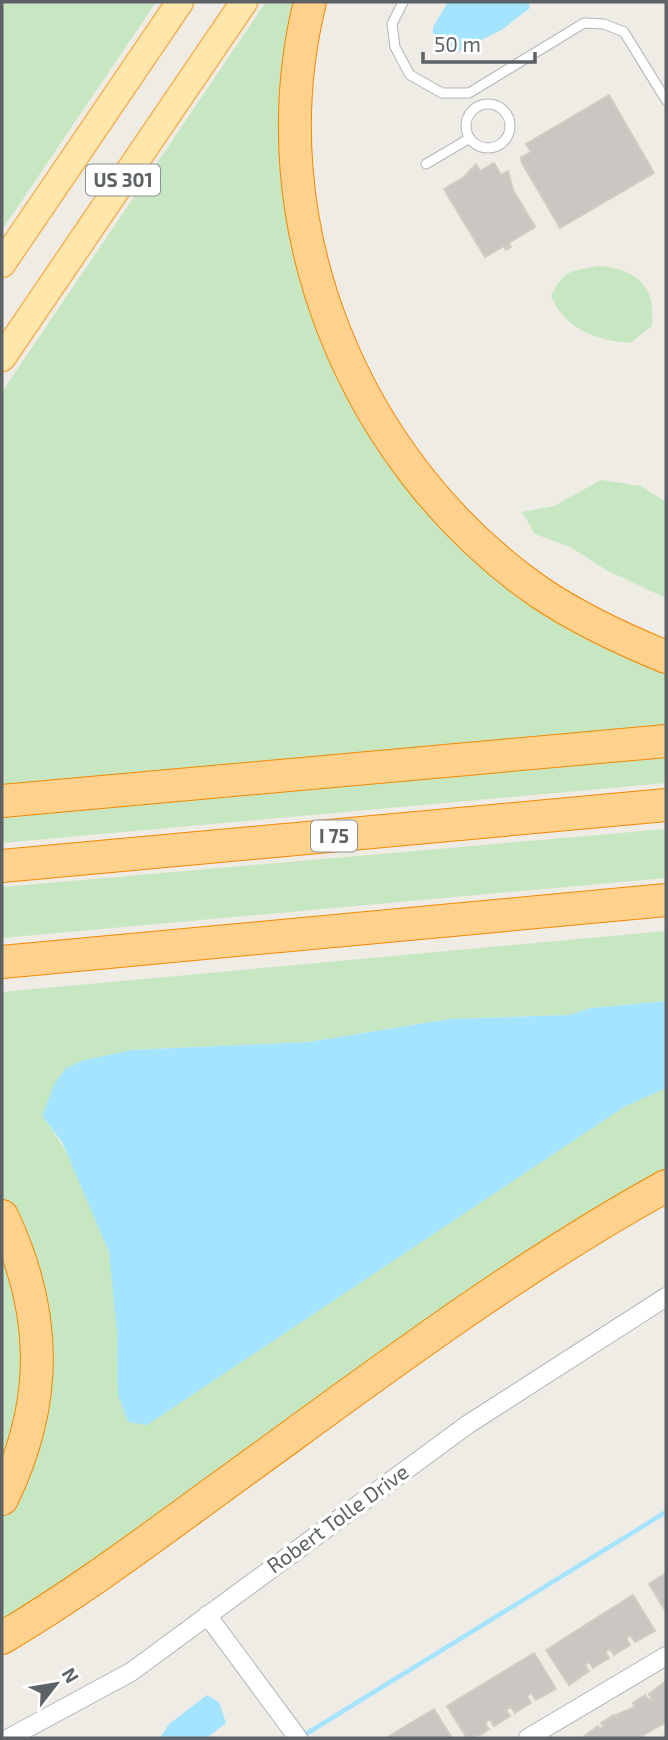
<svg xmlns="http://www.w3.org/2000/svg" width="668" height="1740" viewBox="0 0 668 1740" font-family="'Exo 2',sans-serif">
<style>
.green{fill:#c6e7c1}
.water{fill:#a5e4ff}
.lines{fill:none;stroke-linecap:round;stroke-linejoin:round}
.stream{stroke:#a5e4ff;stroke-width:4.5}
.building{fill:#cac6c1;stroke:#d4ccc3;stroke-width:2}
.service-casing{stroke:#b2b6ba;stroke-width:11}
.minor-casing{stroke:#b2b6ba;stroke-width:20}
.primary-casing{stroke:#f3b45a;stroke-width:29}
.motorway-casing{stroke:#f48800;stroke-width:34}
.service{stroke:#fff;stroke-width:9}
.minor{stroke:#fff;stroke-width:18}
.primary{stroke:#ffe6aa;stroke-width:26}
.motorway{stroke:#fed28d;stroke-width:32}
.labels{text-anchor:middle;stroke-width:7;stroke-linejoin:round;paint-order:stroke}
.shield{fill:#fff;stroke:#8d9193;stroke-width:2}
.shield-label{font-size:19px;font-weight:bold;fill:#5c6265}
.street-label{font-size:21px;fill:#5c6265;stroke:#fff}
</style>
<rect width="100%" height="100%" fill="#efebe5"/>
<path class="green" d="M 2,2 L 156,2 L 2,230 Z
M 266,2 L 303,2 L 297,230 L 425,496 L 666,663 L 666,732 L 2,788 L 2,392 Z
M 599,266 C 619,267 643,275 650,297 C 653,305 652,317 652,326 L 630,343 C 595,340 565,329 551,296 C 564,269 572,271 599,266 Z
M 601,480 L 641,486 L 666,502 L 666,598 L 608,571 L 570,547 L 535,534 L 522,512 L 554,506 Z
M 666,747 L 666,783 L 2,843 L 2,806 Z
M 666,829 L 666,878 L 2,938 L 2,887 Z
M 666,931 L 666,1001 L 591,1008 L 569,1015 L 449,1019 L 308,1042 L 131,1050 L 42,1116 C 72,1155 95,1204 108,1251 C 120,1291 118,1352 118,1395 L 147,1424 L 624,1107 L 666,1088 L 666,1169 L 619,1196 L 136,1534 L 2,1623 L 2,1514 L 35,1438 L 9,1207 L 2,1196 L 2,992 Z
M 2,1239 L 13,1267 L 28,1367 L 2,1481 Z"/>
<path class="water" d="M 448,2 L 528,2 L 530,8 L 503,29 L 453,54 L 433,34 L 433,27 Z
M 666,1001 L 666,1088 L 624,1107 L 147,1425 L 128,1422 L 118,1395 L 117,1332 L 109,1252 L 62,1142 L 42,1116 L 54,1085 L 65,1069 L 81,1061 L 131,1050 L 308,1042 L 449,1019 L 569,1015 L 591,1008 Z
M 207,1695 L 219,1702 L 226,1723 L 207,1738 L 160,1738 L 169,1724 Z"/>
<g class="lines">
<path class="stream" d="M 301,1737 L 666,1512"/>
</g>
<path class="building" d="M 609,95 L 654,173 L 560,228 L 522,163 L 521,157 L 531,152 L 526,144 Z
M 494,163 L 501,175 L 508,171 L 513,190 L 535,227 L 509,243 L 511,247 L 506,250 L 504,246 L 485,257 L 444,189 L 464,177 L 476,164 L 480,171 Z
M 666,1573 L 666,1612 L 649,1584 Z
M 633,1595 L 655,1631 L 635,1642 L 630,1635 L 626,1638 L 630,1645 L 614,1655 L 610,1649 L 605,1652 L 609,1658 L 593,1668 L 589,1662 L 585,1665 L 589,1671 L 569,1685 L 546,1650 Z
M 534,1653 L 556,1689 L 536,1700 L 531,1693 L 527,1696 L 531,1703 L 515,1713 L 511,1707 L 506,1710 L 510,1716 L 494,1726 L 490,1719 L 485,1723 L 489,1729 L 482,1734 L 467,1738 L 447,1706 Z
M 666,1681 L 666,1720 L 663,1724 L 638,1738 L 582,1738 L 598,1726 L 600,1729 L 604,1727 L 601,1723 L 614,1715 L 619,1719 L 616,1715 L 635,1707 L 633,1703 L 645,1695 L 649,1700 L 652,1699 L 649,1694 Z
M 434,1709 L 452,1738 L 386,1738 Z"/>
<g class="lines">
<defs>
<path id="service" d="M 403,2 L 392,24 L 395,47 L 410,75 L 442,93 L 469,93 L 584,23 L 604,24 L 624,32 L 666,100
M466 126a22 22 0 1 1 44 0a22 22 0 1 1-44 0Z
M 426,164 L 470,138"/>
<path id="minor" d="M 207,1615 L 298,1738
M 9,1738 L 131,1672 L 467,1425 L 666,1297
M 528,1738 L 666,1656"/>
<path id="primary" d="M 2,264 L 180,2
M 2,358 L 244,2"/>
<path id="motorway" d="M 310,2 C 255,223 354,463 539,592 C 579,619 622,639 666,657
M 2,801 L 666,741
M 2,866 L 666,805
M 2,962 L 666,900
M 2,1216 C 48,1312 49,1403 2,1499
M 2,1638 C 80,1592 151,1538 224,1485 C 368,1381 510,1272 666,1186"/>
</defs>
<use href="#service" class="service-casing"/>
<use href="#minor" class="minor-casing"/>
<use href="#primary" class="primary-casing"/>
<use href="#motorway" class="motorway-casing"/>
<use href="#service" class="service"/>
<use href="#minor" class="minor"/>
<use href="#primary" class="primary"/>
<use href="#motorway" class="motorway"/>
</g>
<g class="labels">
<g class="shield">
<rect x="86" y="164.5" width="74" height="31" rx="5"/>
<rect x="311" y="820.5" width="46" height="31" rx="5"/>
</g>
<g class="shield-label">
<text x="123" y="187">US 301</text>
<text x="334" y="843">I 75</text>
</g>
<g class="street-label">
<text transform="translate(338 1519) rotate(-36)" y="7">Robert Tolle Drive</text>
</g>
</g>
<rect width="668" height="1740" fill="none" stroke="#5c6265" stroke-width="7"/>
<g transform="translate(56 1684) rotate(59)" stroke="#ffffff" stroke-width="5" paint-order="stroke">
<path d="M0-5L12 26L0 18L-12 26Z" fill="#5c6265"/>
<text y="-10" font-size="19" font-weight="bold" text-anchor="middle" fill="#5c6265">N</text>
</g>
<path d="M423 52v10h112v-10" fill="none" stroke="#5c6265" stroke-width="3.5"/>
<text x="434" y="52" font-size="21" fill="#5c6265" stroke="#ffffff" stroke-width="5" paint-order="stroke">50 m</text>
</svg>
